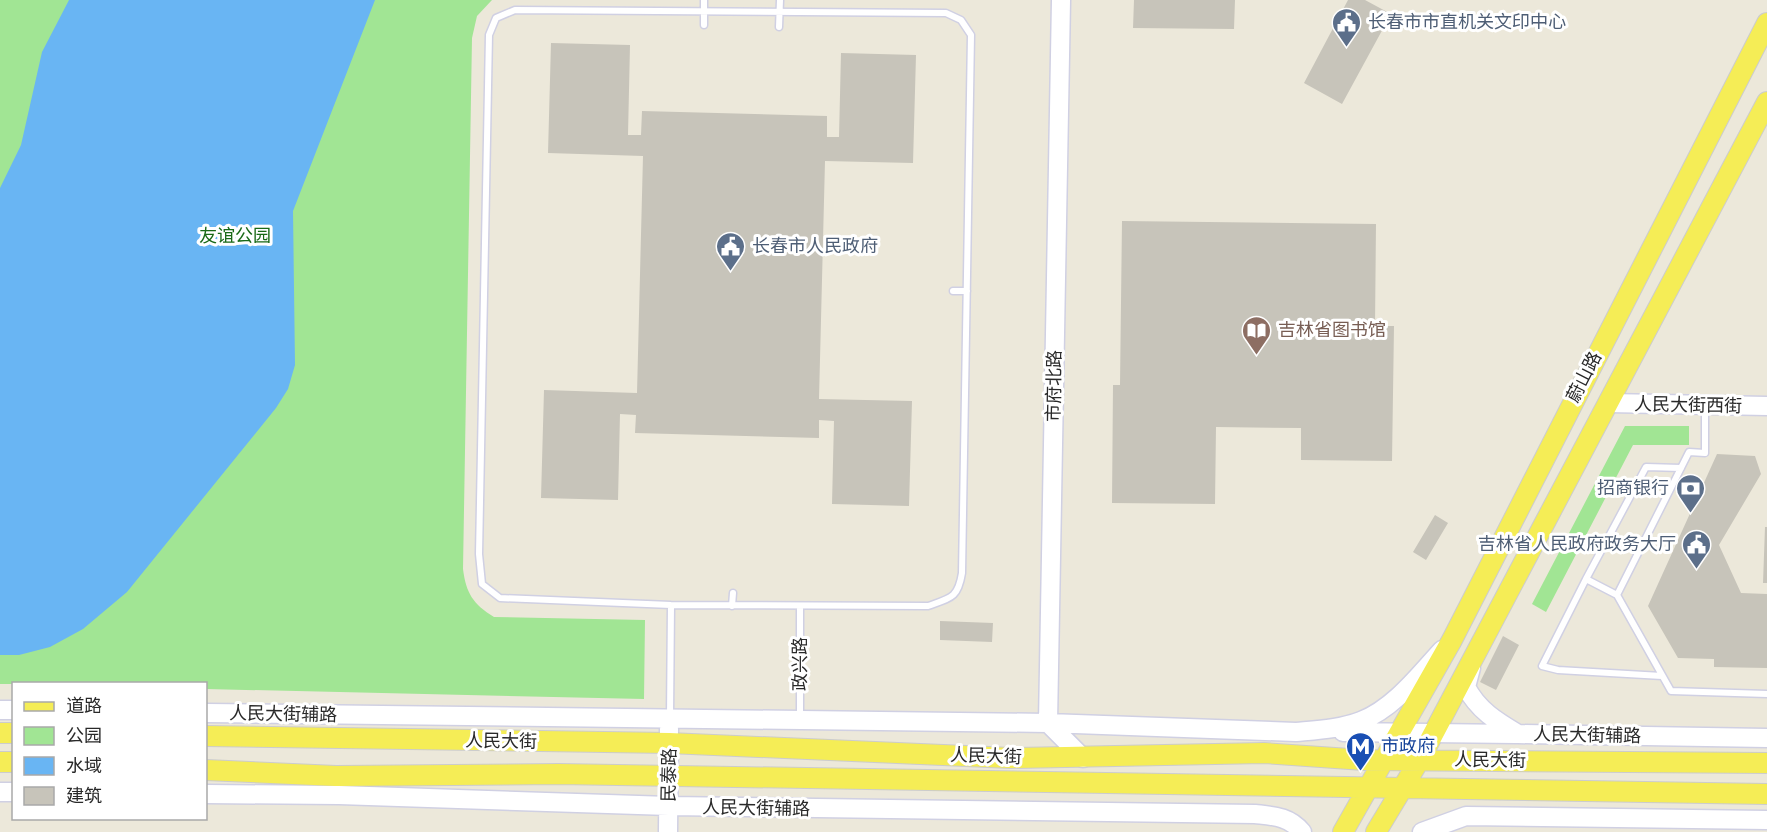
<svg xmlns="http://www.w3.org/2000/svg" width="1767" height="832" viewBox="0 0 1767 832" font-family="'Fira Sans Condensed','Noto Sans SC',sans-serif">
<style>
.green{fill:#a1e594}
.water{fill:#69b5f3}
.building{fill:#c7c4ba}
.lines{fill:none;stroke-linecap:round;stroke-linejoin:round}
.lane-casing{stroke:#d0d0e3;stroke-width:9}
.secondary-casing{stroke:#d0d0e3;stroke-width:21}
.primary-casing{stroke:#ccc;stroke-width:22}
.lane{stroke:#fff;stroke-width:6}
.secondary{stroke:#fff;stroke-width:18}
.primary{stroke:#f5ed56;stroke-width:20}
.labels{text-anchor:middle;stroke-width:6;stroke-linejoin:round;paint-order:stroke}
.service-label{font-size:18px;fill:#4e5e75;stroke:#fff;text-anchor:start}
.park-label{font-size:18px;fill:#196917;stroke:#fff}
.education-label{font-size:18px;fill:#785e54;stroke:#fff;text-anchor:start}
.street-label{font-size:18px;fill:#292929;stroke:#fff}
.transit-label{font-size:18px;fill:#164399;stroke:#fff;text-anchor:start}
</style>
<rect width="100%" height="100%" fill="#ece8da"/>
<path class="green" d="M 0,0 L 492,0 L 477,16 L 472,38 L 463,569 C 466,593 473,604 494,617 L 645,620 L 644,699 L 206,689 L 206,684 L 0,684 Z
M 1625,426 L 1689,426 L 1689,445 L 1633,445 L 1546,612 L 1532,604 Z"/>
<path class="water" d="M 69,0 L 375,0 L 293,211 L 295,365 L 288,389 L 276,408 L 127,592 L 83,629 L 50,647 L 19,655 L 0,655 L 0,188 L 21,145 L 42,52 Z"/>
<path class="building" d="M 1134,0 L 1235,0 L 1234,29 L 1133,28 Z
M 1348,0 L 1365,0 L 1391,14 L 1342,104 L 1304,83 Z
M 551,43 L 630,45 L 628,135 L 641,135 L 642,111 L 827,116 L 827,137 L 839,137 L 841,53 L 916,55 L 913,163 L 825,161 L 819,399 L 912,401 L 909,506 L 832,504 L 834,421 L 819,420 L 819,438 L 635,433 L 636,415 L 620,414 L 618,500 L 541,498 L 544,390 L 637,393 L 643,156 L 548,153 Z
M 1122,221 L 1376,224 L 1375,326 L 1394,326 L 1392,461 L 1301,460 L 1301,428 L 1216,427 L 1215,504 L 1112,503 L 1113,385 L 1120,385 Z
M 1717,454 L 1755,456 L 1761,474 L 1719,545 L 1741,593 L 1767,594 L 1767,668 L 1714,667 L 1714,659 L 1678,658 L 1648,606 Z
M 1435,515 L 1448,523 L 1426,560 L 1413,552 Z
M 1765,527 L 1767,527 L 1767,583 L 1763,583 Z
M 940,621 L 993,623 L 992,642 L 940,640 Z
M 1503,636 L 1519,645 L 1496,690 L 1480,682 Z"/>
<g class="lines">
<defs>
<path id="lane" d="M 704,0 L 704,25
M 515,10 L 946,13 L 961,20 L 971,35 L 962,573 C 958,598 951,598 928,606 L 671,605 L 500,598 L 482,584 L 479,554 L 489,35 L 496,18 Z
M 779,27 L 780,0
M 953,291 L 967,291
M 1681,468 L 1646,467 L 1586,579 L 1617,595 L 1689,452 L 1705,453 L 1705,406
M 1586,579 L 1542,666 L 1558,670 L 1662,676
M 1617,595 L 1671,691 L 1767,694
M 732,606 L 733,593
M 800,606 L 800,719
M 670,716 L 671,605"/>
<path id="secondary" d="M 1061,0 L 1048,723 L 1083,758
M 1608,403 L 1767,406
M 1471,668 L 1466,687 C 1478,710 1496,721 1518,734 L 1767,738
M 0,710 L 14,710
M 206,713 L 1048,723 L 1296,732 C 1318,730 1340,729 1361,721 C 1394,708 1419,675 1442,650
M 1343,732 L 1516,734
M 0,792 L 14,792
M 206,794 L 339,795 L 669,806 L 1255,814 C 1273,816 1289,816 1302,832
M 668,832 L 669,729
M 1422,832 L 1466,816 L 1767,820"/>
<path id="primary" d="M 0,733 L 14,733
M 206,736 L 669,743 L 1011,758 L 1264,753 L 1364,760 L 1767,763
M 0,762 L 14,762
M 206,770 L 336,776 L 559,774 L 1767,794
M 1343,832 L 1452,640 L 1767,23
M 1376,832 L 1420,759 L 1767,102"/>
</defs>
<use href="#lane" class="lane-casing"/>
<use href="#secondary" class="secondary-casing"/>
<use href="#primary" class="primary-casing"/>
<use href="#lane" class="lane"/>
<use href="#secondary" class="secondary"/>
<use href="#primary" class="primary"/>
</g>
<defs>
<symbol id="civic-pin" viewBox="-11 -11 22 30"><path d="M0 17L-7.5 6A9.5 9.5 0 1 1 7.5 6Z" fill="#5c6f8a" stroke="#fff"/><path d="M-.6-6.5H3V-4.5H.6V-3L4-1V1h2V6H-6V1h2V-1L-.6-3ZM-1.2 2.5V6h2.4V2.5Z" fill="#fff"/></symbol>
<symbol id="library-pin" viewBox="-11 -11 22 30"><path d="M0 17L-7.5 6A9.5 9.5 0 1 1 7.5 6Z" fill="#8d6e63" stroke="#fff"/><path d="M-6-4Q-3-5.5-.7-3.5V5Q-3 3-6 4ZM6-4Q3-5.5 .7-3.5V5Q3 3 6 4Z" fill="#fff"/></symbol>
<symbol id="bank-pin" viewBox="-11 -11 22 30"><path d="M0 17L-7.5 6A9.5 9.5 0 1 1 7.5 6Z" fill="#5c6f8a" stroke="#fff"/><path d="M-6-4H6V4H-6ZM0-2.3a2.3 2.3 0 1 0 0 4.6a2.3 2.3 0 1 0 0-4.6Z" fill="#fff"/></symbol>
<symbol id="metro-pin" viewBox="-11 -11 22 30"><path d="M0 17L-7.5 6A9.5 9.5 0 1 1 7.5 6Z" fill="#1a4fb4" stroke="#fff"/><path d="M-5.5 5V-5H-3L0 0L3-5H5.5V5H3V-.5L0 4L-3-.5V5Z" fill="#fff"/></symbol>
</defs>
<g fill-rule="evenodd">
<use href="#civic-pin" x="1330" y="6" width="33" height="45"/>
<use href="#civic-pin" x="714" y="230" width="33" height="45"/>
<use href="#library-pin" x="1240" y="314" width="33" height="45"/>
<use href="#bank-pin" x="1674" y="472" width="33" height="45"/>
<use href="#civic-pin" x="1680" y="528" width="33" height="45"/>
<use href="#metro-pin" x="1344" y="730" width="33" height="45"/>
</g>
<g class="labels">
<g class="service-label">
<text x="1368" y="28">长春市市直机关文印中心</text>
<text x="752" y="252">长春市人民政府</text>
<text x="1669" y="494" text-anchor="end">招商银行</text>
<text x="1676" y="550" text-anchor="end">吉林省人民政府政务大厅</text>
</g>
<g class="park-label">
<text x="235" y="242">友谊公园</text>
</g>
<g class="education-label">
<text x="1278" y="336">吉林省图书馆</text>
</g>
<g class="street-label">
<text transform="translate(1584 377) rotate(-63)" y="6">蔚山路</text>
<text transform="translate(1054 386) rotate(-89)" y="6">市府北路</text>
<text transform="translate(1688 405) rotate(1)" y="6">人民大街西街</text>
<text transform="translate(800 664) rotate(-90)" y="6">政兴路</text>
<text transform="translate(283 714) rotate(1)" y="6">人民大街辅路</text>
<text transform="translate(1587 735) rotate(1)" y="6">人民大街辅路</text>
<text transform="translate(501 741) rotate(1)" y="6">人民大街</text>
<text transform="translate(986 756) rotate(2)" y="6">人民大街</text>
<text transform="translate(1490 760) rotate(1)" y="6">人民大街</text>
<text transform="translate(669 775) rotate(-89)" y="6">民泰路</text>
<text transform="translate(756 808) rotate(1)" y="6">人民大街辅路</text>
</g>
<g class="transit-label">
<text x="1381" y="752">市政府</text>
</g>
</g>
<rect x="12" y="682" width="195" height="138" fill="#ffffff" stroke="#a9a9a9" stroke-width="1.5"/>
<rect x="24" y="702" width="30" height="9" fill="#f5ed56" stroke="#a9a9a9" stroke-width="1.5"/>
<text x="66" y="712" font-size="18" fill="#292929">道路</text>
<rect x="24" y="727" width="30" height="18" fill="#a1e594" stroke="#a9a9a9" stroke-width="1.5"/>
<text x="66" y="742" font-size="18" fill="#292929">公园</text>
<rect x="24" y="757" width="30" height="18" fill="#69b5f3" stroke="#a9a9a9" stroke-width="1.5"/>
<text x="66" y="772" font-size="18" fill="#292929">水域</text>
<rect x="24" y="787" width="30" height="18" fill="#c7c4ba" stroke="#a9a9a9" stroke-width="1.5"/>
<text x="66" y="802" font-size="18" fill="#292929">建筑</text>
</svg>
